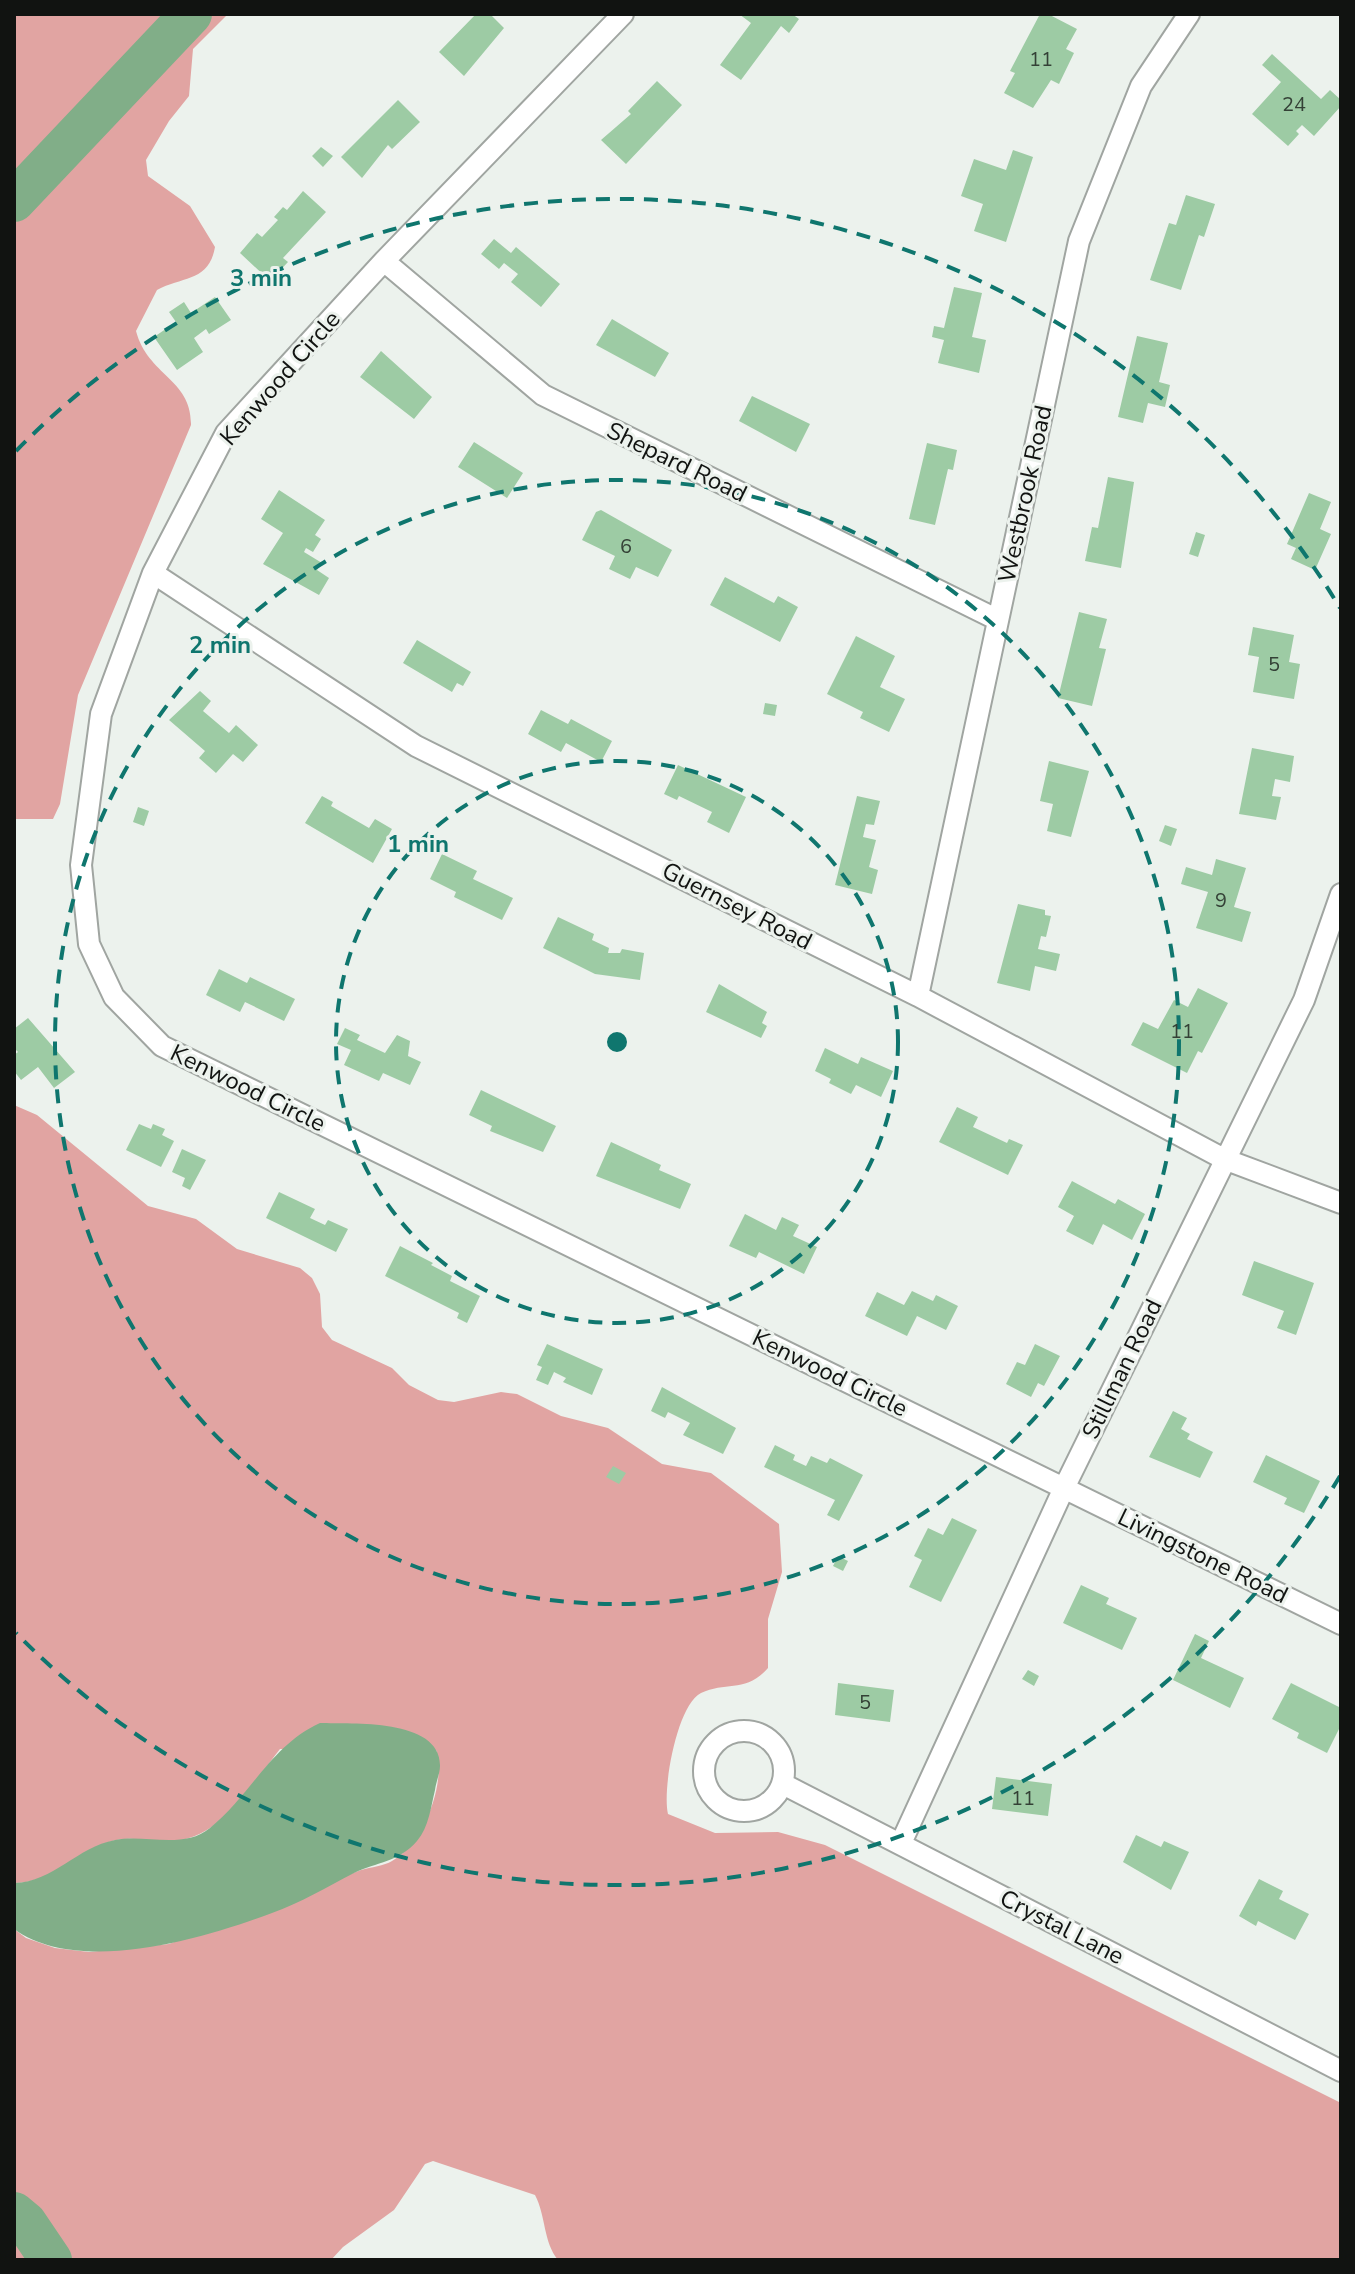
<svg xmlns="http://www.w3.org/2000/svg" width="1355" height="2274" viewBox="0 0 1355 2274" font-family="'Nunito Sans',sans-serif">
<style>
.forest{fill:#e1a4a2}
.water{fill:#81ae88}
.lines{fill:none;stroke-linecap:round;stroke-linejoin:round}
.river{stroke:#81ae88;stroke-width:42}
.building{fill:#9dcba4}
.street-casing{stroke:#a0a5a1;stroke-width:24}
.street{stroke:#fff;stroke-width:20}
.ring{fill:none;stroke:#0f766e;stroke-width:4;stroke-dasharray:14 10}
.labels{text-anchor:middle;stroke-width:6;stroke-linejoin:round;paint-order:stroke}
.number-label{font-size:20px;fill:#344136}
.street-label{font-size:24px;fill:#111311;stroke:#ecf2ed}
.centre{fill:#0f766e;stroke:#ecf2ed;stroke-width:4}
.ring-label{font-size:24px;text-anchor:middle;font-weight:bold;fill:#0f766e;stroke:#ecf2ed;stroke-width:6;stroke-linejoin:round;paint-order:stroke}
</style>
<rect width="100%" height="100%" fill="#ecf2ed"/>
<path class="forest" d="M 14,14 L 228,14 L 193,49 L 189,96 L 169,121 L 146,160 L 148,176 L 190,206 L 215,247 C 209,282 183,276 157,290 L 136,331 C 148,376 192,379 191,425 L 78,695 L 60,804 L 53,819 L 14,819 Z
M 14,1105 L 37,1115 L 148,1206 L 196,1219 L 237,1249 L 300,1268 L 312,1278 L 320,1294 L 322,1327 L 332,1340 L 392,1368 L 409,1385 L 438,1400 L 454,1402 L 501,1392 L 517,1394 L 561,1416 L 608,1428 L 662,1464 L 711,1473 L 779,1524 L 782,1572 L 768,1619 L 768,1668 C 746,1693 726,1681 701,1693 C 677,1705 662,1789 668,1814 L 715,1833 L 778,1832 L 825,1845 L 1341,2103 L 1341,2260 L 558,2260 C 543,2242 546,2216 535,2195 L 433,2161 L 425,2164 L 394,2210 L 343,2247 L 331,2260 L 14,2260 L 14,1929 L 26,1938 L 55,1948 L 89,1952 L 169,1944 L 361,1870 C 371,1867 384,1866 392,1861 C 423,1844 447,1783 436,1750 L 280,1749 C 253,1783 224,1835 176,1841 C 154,1844 132,1834 109,1842 C 76,1853 51,1883 14,1883 Z"/>
<path class="water" d="M 320,1723 C 351,1724 441,1718 440,1766 C 440,1773 436,1782 435,1790 C 431,1806 429,1827 417,1841 C 399,1862 377,1862 354,1873 C 327,1887 300,1903 272,1913 C 203,1939 79,1976 14,1929 L 14,1883 C 54,1882 77,1847 115,1840 C 146,1834 183,1850 210,1828 C 251,1795 271,1745 320,1723 Z"/>
<g class="lines">
<path class="river" d="M 14,201 L 191,14
M 14,2213 L 26,2223 L 51,2260"/>
</g>
<path class="building" d="M 476,14 L 490,14 L 504,28 L 464,76 L 439,52 Z
M 739,14 L 792,14 L 799,19 L 789,33 L 781,26 L 741,80 L 720,65 L 751,23 Z
M 1040,14 L 1048,14 L 1077,29 L 1066,49 L 1074,53 L 1059,84 L 1051,80 L 1033,108 L 1004,93 L 1015,73 L 1010,71 Z
M 1272,54 L 1321,99 L 1330,90 L 1341,100 L 1341,106 L 1314,136 L 1302,125 L 1296,131 L 1299,134 L 1288,146 L 1252,114 L 1281,82 L 1262,65 Z
M 657,81 L 682,105 L 626,164 L 601,140 L 631,114 L 628,111 Z
M 398,100 L 420,122 L 392,149 L 388,145 L 362,178 L 341,157 Z
M 321,147 L 333,156 L 323,167 L 312,156 Z
M 1013,150 L 1033,157 L 1006,242 L 974,231 L 983,204 L 961,196 L 974,159 L 1006,170 Z
M 303,191 L 326,212 L 283,258 L 288,262 L 270,281 L 240,253 L 257,233 L 262,237 L 278,220 L 274,217 L 283,207 L 287,210 Z
M 1186,195 L 1215,204 L 1204,237 L 1199,235 L 1181,290 L 1150,280 L 1169,223 L 1176,225 Z
M 494,239 L 511,253 L 516,247 L 560,284 L 541,307 L 511,282 L 518,274 L 504,263 L 499,269 L 481,254 Z
M 954,287 L 982,293 L 972,337 L 986,340 L 979,373 L 938,363 L 944,340 L 932,337 L 934,326 L 944,328 Z
M 215,297 L 231,320 L 209,334 L 206,329 L 194,338 L 203,352 L 177,370 L 154,337 L 176,322 L 169,312 L 184,302 L 191,313 Z
M 612,319 L 669,353 L 655,377 L 596,345 Z
M 1137,336 L 1168,343 L 1159,382 L 1170,385 L 1165,407 L 1148,403 L 1143,423 L 1118,417 Z
M 381,351 L 432,397 L 414,419 L 360,377 Z
M 752,396 L 810,424 L 796,452 L 739,421 Z
M 474,442 L 523,473 L 507,498 L 458,467 Z
M 927,443 L 957,450 L 953,470 L 948,469 L 935,525 L 909,519 Z
M 1108,477 L 1134,482 L 1121,568 L 1085,561 L 1092,527 L 1098,528 Z
M 279,490 L 325,520 L 315,535 L 321,539 L 313,552 L 306,548 L 304,552 L 322,563 L 317,570 L 329,578 L 319,595 L 263,564 L 283,533 L 261,519 Z
M 1309,493 L 1331,502 L 1320,529 L 1331,534 L 1315,570 L 1291,559 L 1296,548 L 1287,544 Z
M 601,510 L 672,550 L 658,577 L 636,567 L 630,579 L 609,569 L 615,556 L 582,540 L 596,512 Z
M 1196,532 L 1205,535 L 1198,557 L 1189,554 Z
M 725,577 L 774,603 L 778,596 L 798,607 L 780,642 L 710,605 Z
M 1079,612 L 1107,619 L 1099,648 L 1106,649 L 1092,706 L 1058,698 Z
M 1253,627 L 1294,635 L 1289,662 L 1300,664 L 1294,699 L 1253,692 L 1259,657 L 1248,655 Z
M 856,636 L 895,656 L 880,687 L 905,699 L 889,732 L 860,718 L 863,712 L 827,694 Z
M 417,640 L 471,672 L 463,686 L 457,683 L 452,692 L 403,663 Z
M 200,691 L 211,701 L 203,711 L 229,733 L 236,725 L 258,745 L 243,762 L 233,754 L 216,773 L 199,758 L 205,751 L 169,720 Z
M 765,703 L 777,705 L 775,716 L 763,714 Z
M 541,710 L 568,724 L 571,719 L 612,741 L 601,762 L 566,743 L 561,752 L 528,734 Z
M 1252,748 L 1294,756 L 1290,782 L 1275,779 L 1272,796 L 1281,797 L 1276,820 L 1239,814 Z
M 1049,761 L 1089,771 L 1071,837 L 1047,831 L 1053,804 L 1040,801 Z
M 678,765 L 746,797 L 729,833 L 707,822 L 712,812 L 679,796 L 677,800 L 664,794 Z
M 322,796 L 333,802 L 331,806 L 369,828 L 375,819 L 392,829 L 373,863 L 305,823 Z
M 857,796 L 880,801 L 874,825 L 866,824 L 863,837 L 876,840 L 869,867 L 878,870 L 872,894 L 835,885 Z
M 138,807 L 149,811 L 144,826 L 133,822 Z
M 1165,825 L 1177,829 L 1171,846 L 1159,841 Z
M 442,854 L 477,871 L 473,879 L 513,898 L 502,920 L 454,897 L 456,892 L 430,879 Z
M 1216,859 L 1246,868 L 1234,907 L 1251,912 L 1242,942 L 1196,928 L 1208,892 L 1181,884 L 1186,867 L 1212,875 Z
M 1018,904 L 1045,910 L 1045,915 L 1051,916 L 1046,937 L 1041,936 L 1038,949 L 1060,954 L 1056,971 L 1035,966 L 1030,991 L 997,983 Z
M 558,917 L 594,934 L 592,940 L 609,948 L 608,953 L 620,953 L 622,949 L 644,953 L 640,980 L 595,974 L 543,948 Z
M 219,969 L 247,983 L 250,977 L 295,999 L 284,1021 L 245,1002 L 240,1012 L 206,995 Z
M 719,984 L 767,1012 L 762,1023 L 767,1026 L 761,1038 L 706,1012 Z
M 1198,988 L 1228,1003 L 1202,1053 L 1198,1051 L 1187,1073 L 1131,1045 L 1143,1022 L 1158,1029 L 1174,1000 L 1188,1007 Z
M 28,1018 L 75,1072 L 54,1088 L 38,1067 L 21,1080 L 14,1071 L 14,1055 L 18,1052 L 14,1048 L 14,1029 Z
M 345,1028 L 360,1035 L 357,1040 L 385,1053 L 397,1035 L 410,1041 L 408,1056 L 421,1062 L 410,1085 L 383,1073 L 379,1081 L 344,1065 L 351,1050 L 337,1044 Z
M 825,1048 L 858,1064 L 861,1057 L 893,1071 L 881,1097 L 856,1085 L 851,1094 L 829,1083 L 831,1079 L 815,1071 Z
M 481,1090 L 556,1126 L 543,1152 L 490,1131 L 492,1126 L 469,1115 Z
M 957,1107 L 978,1117 L 973,1127 L 1007,1143 L 1009,1139 L 1023,1145 L 1008,1175 L 939,1142 Z
M 139,1124 L 151,1129 L 153,1124 L 165,1129 L 162,1135 L 174,1141 L 161,1167 L 126,1150 Z
M 611,1142 L 661,1165 L 659,1170 L 691,1184 L 680,1209 L 596,1176 Z
M 182,1149 L 206,1160 L 190,1190 L 182,1186 L 185,1178 L 172,1172 Z
M 1072,1181 L 1115,1204 L 1118,1199 L 1145,1214 L 1132,1240 L 1103,1224 L 1093,1245 L 1066,1231 L 1074,1216 L 1058,1207 Z
M 279,1192 L 315,1209 L 310,1218 L 325,1225 L 328,1220 L 348,1229 L 336,1252 L 266,1218 Z
M 745,1214 L 776,1230 L 782,1217 L 799,1225 L 793,1236 L 817,1247 L 804,1274 L 759,1252 L 756,1258 L 729,1246 Z
M 400,1246 L 433,1263 L 431,1265 L 452,1276 L 450,1281 L 480,1296 L 467,1323 L 457,1318 L 459,1313 L 385,1276 Z
M 1254,1261 L 1314,1283 L 1296,1335 L 1277,1328 L 1284,1311 L 1242,1295 Z
M 912,1291 L 933,1301 L 936,1295 L 958,1306 L 946,1330 L 917,1316 L 907,1336 L 865,1316 L 877,1292 L 904,1305 Z
M 547,1344 L 603,1369 L 592,1395 L 563,1382 L 566,1378 L 554,1372 L 548,1385 L 536,1380 L 542,1367 L 537,1365 Z
M 1035,1344 L 1060,1356 L 1044,1386 L 1038,1383 L 1031,1397 L 1006,1384 L 1017,1362 L 1025,1365 Z
M 662,1387 L 736,1428 L 723,1454 L 683,1435 L 690,1423 L 668,1412 L 665,1418 L 651,1411 Z
M 1173,1411 L 1187,1418 L 1181,1429 L 1190,1434 L 1187,1439 L 1213,1452 L 1200,1478 L 1149,1457 Z
M 775,1445 L 795,1455 L 793,1460 L 806,1466 L 811,1456 L 827,1463 L 830,1458 L 863,1475 L 839,1521 L 827,1515 L 835,1500 L 764,1467 Z
M 1266,1455 L 1320,1481 L 1304,1513 L 1284,1504 L 1287,1498 L 1253,1482 Z
M 613,1466 L 626,1473 L 619,1484 L 606,1477 Z
M 952,1518 L 977,1530 L 941,1602 L 909,1587 L 922,1560 L 914,1556 L 928,1528 L 943,1535 Z
M 838,1556 L 848,1561 L 843,1571 L 833,1566 Z
M 1081,1585 L 1109,1598 L 1106,1604 L 1137,1618 L 1122,1650 L 1063,1623 Z
M 1195,1634 L 1209,1641 L 1201,1658 L 1244,1678 L 1230,1708 L 1173,1680 Z
M 1028,1670 L 1039,1676 L 1034,1686 L 1022,1679 Z
M 838,1683 L 894,1690 L 890,1722 L 835,1715 Z
M 1291,1683 L 1341,1708 L 1341,1725 L 1327,1753 L 1297,1738 L 1299,1733 L 1272,1719 Z
M 996,1777 L 1052,1784 L 1048,1816 L 992,1809 Z
M 1136,1835 L 1161,1847 L 1164,1841 L 1189,1852 L 1171,1890 L 1123,1862 Z
M 1259,1879 L 1283,1891 L 1279,1899 L 1309,1914 L 1295,1940 L 1258,1921 L 1256,1926 L 1239,1916 Z"/>
<g class="lines">
<defs>
<path id="street" d="M 623,14 L 384,261 L 226,433 L 153,573 L 101,714 L 81,865 L 89,944 L 114,997 L 162,1046 L 1341,1624
M 384,261 L 543,395 L 998,620
M 153,573 L 416,746 L 918,996 L 1224,1159 L 1341,1203
M 918,996 L 1079,241 L 1141,86 L 1189,14
M704 1771a40 40 0 1 1 80 0a40 40 0 1 1-80 0Z
M 783,1784 L 1341,2071
M 901,1843 L 1064,1488 L 1304,1000 L 1341,894"/>
</defs>
<use href="#street" class="street-casing"/>
<use href="#street" class="street"/>
</g>
<g class="ring">
<circle cx="617" cy="1042" r="281"/>
<circle cx="617" cy="1042" r="562"/>
<path d="M1340 1476A843 843 0 0 1 16 1633M16 451A843 843 0 0 1 1340 608"/>
</g>
<g class="labels">
<g class="number-label">
<text x="1041" y="66">11</text>
<text x="1294" y="111">24</text>
<text x="626" y="553">6</text>
<text x="1274" y="671">5</text>
<text x="1221" y="907">9</text>
<text x="1182" y="1038">11</text>
<text x="865" y="1709">5</text>
<text x="1023" y="1805">11</text>
</g>
<g class="street-label">
<text transform="translate(280 378) rotate(-49)" y="8">Kenwood Circle</text>
<text transform="translate(677 462) rotate(26)" y="8">Shepard Road</text>
<text transform="translate(1025 494) rotate(-78)" y="8">Westbrook Road</text>
<text transform="translate(737 906) rotate(27)" y="8">Guernsey Road</text>
<text transform="translate(248 1088) rotate(26)" y="8">Kenwood Circle</text>
<text transform="translate(1122 1369) rotate(-64)" y="8">Stillman Road</text>
<text transform="translate(830 1373) rotate(26)" y="8">Kenwood Circle</text>
<text transform="translate(1203 1556) rotate(26)" y="8">Livingstone Road</text>
<text transform="translate(1062 1927) rotate(27)" y="8">Crystal Lane</text>
</g>
</g>
<circle cx="617" cy="1042" r="12" class="centre"/>
<g class="ring-label">
<text x="261" y="286">3 min</text>
<text x="220" y="653">2 min</text>
<text x="418" y="852">1 min</text>
</g>
<rect width="1355" height="2274" fill="none" stroke="#111311" stroke-width="32"/>
</svg>
